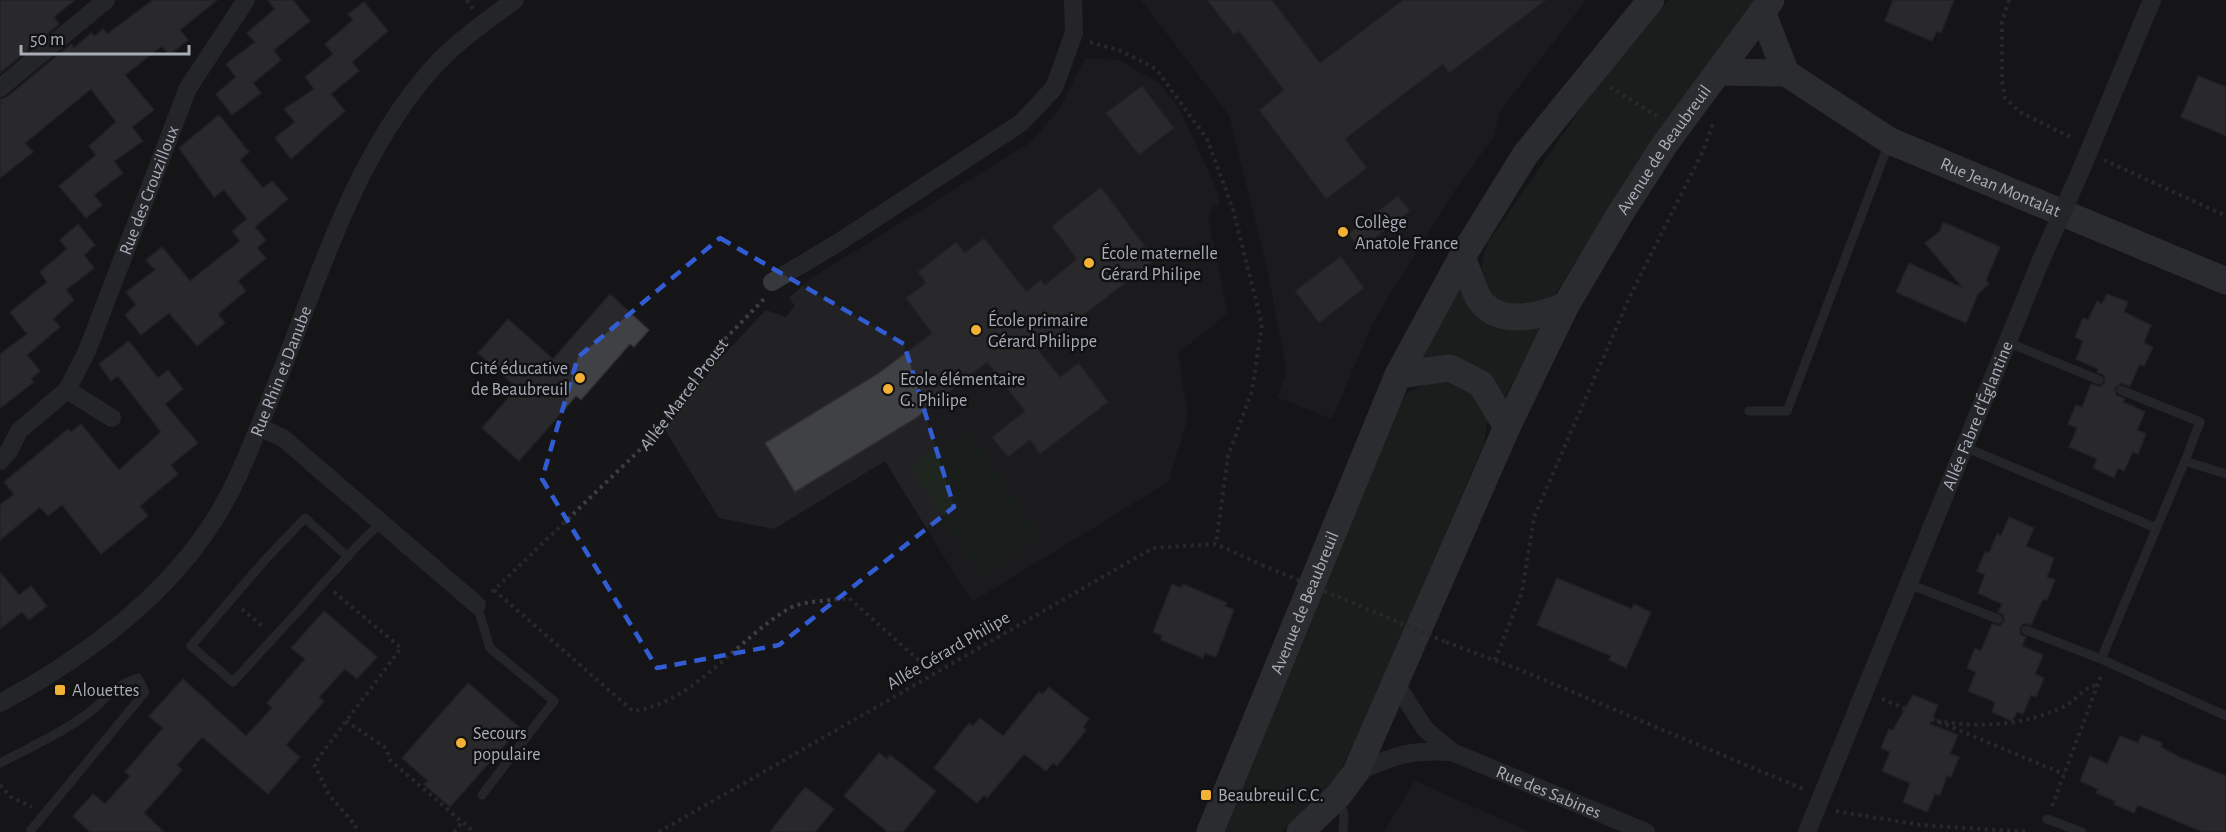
<svg xmlns="http://www.w3.org/2000/svg" width="2226" height="832" viewBox="0 0 2226 832" font-family="'Alegreya Sans',sans-serif">
<style>
.built{fill:#222225}
.green{fill:#1e261f}
.building{fill:#404145;stroke:#303034;stroke-width:1.5}
.lines{fill:none;stroke-linecap:round;stroke-linejoin:round}
.path{stroke:#3d3f44;stroke-width:4;stroke-dasharray:3 4.5;stroke-linecap:butt}
.lane{stroke:#37383d;stroke-width:9}
.street{stroke:#37383d;stroke-width:18}
.secondary{stroke:#45474d;stroke-width:27}
.path-bridge{stroke:#3d3f44;stroke-width:4;stroke-dasharray:3 4.5;stroke-linecap:butt}
.street-bridge{stroke:#37383d;stroke-width:18}
.marked{fill:none;stroke:#325cd3;stroke-width:4.5;stroke-dasharray:12 8;stroke-linejoin:round}
.poi-dot{fill:#f2b134;stroke:#111113;stroke-width:2}
.labels{text-anchor:middle;stroke-width:5;stroke-linejoin:round;paint-order:stroke}
.street-label{font-size:18px;fill:#a8adb8;stroke:#111113}
.poi-label{font-size:18px;fill:#a8adb8;stroke:#111113;text-anchor:start}
</style>
<rect width="100%" height="100%" fill="#161618"/>
<path class="built" d="M 1141,0 L 1586,0 L 1500,111 L 1495,135 L 1455,190 L 1373,322 L 1332,419 L 1277,397 L 1287,371 L 1268,273 L 1229,115 Z
M 1085,58 L 1118,60 L 1159,83 L 1179,108 L 1220,197 L 1219,204 L 1212,208 L 1208,219 L 1228,313 L 1178,353 L 1188,417 L 1168,482 L 972,602 L 885,461 L 774,529 L 719,518 L 665,430 L 716,363 L 766,310 L 786,317 L 795,306 L 789,298 L 810,279 L 1031,142 L 1060,108 Z
M 1415,781 L 1530,832 L 1384,832 Z"/>
<path class="green" d="M 1669,0 L 1757,0 L 1680,101 L 1551,300 L 1532,308 L 1502,305 C 1480,282 1477,271 1489,241 L 1593,91 Z
M 1464,280 L 1474,304 L 1545,325 L 1502,401 L 1418,361 Z
M 1429,383 L 1448,383 L 1467,388 L 1488,419 L 1484,443 L 1365,721 L 1336,779 L 1281,832 L 1224,832 L 1397,408 L 1408,392 Z
M 969,428 L 1040,538 L 980,576 L 910,466 Z"/>
<path class="building" d="M 0,0 L 75,0 L 54,17 L 59,24 L 0,73 Z
M 153,0 L 217,0 L 180,30 L 188,40 L 179,47 L 169,55 L 162,46 L 125,75 L 154,110 L 132,127 L 143,141 L 114,161 L 123,173 L 94,195 L 102,205 L 86,218 L 59,186 L 96,155 L 89,146 L 116,122 L 91,89 L 25,143 L 33,152 L 0,178 L 0,99 L 7,97 L 71,44 L 74,48 L 91,33 L 95,36 L 103,29 L 107,34 Z
M 268,0 L 293,0 L 310,21 L 274,50 L 281,60 L 253,83 L 261,93 L 232,115 L 216,94 L 236,77 L 226,64 L 255,42 L 247,33 L 275,9 Z
M 1207,0 L 1272,0 L 1320,63 L 1403,0 L 1546,0 L 1449,73 L 1443,64 L 1345,139 L 1367,168 L 1326,199 L 1259,110 L 1284,90 L 1239,31 L 1234,35 Z
M 1893,0 L 1954,0 L 1941,33 L 1937,31 L 1932,41 L 1885,21 Z
M 364,2 L 388,31 L 352,62 L 359,71 L 331,94 L 345,111 L 291,159 L 275,138 L 295,122 L 284,109 L 314,89 L 305,77 L 333,54 L 325,44 L 353,20 L 348,14 Z
M 2198,76 L 2226,87 L 2226,136 L 2181,117 Z
M 1142,86 L 1174,128 L 1139,155 L 1106,113 Z
M 219,115 L 249,152 L 240,160 L 263,188 L 272,181 L 288,199 L 255,227 L 266,240 L 257,248 L 266,258 L 238,281 L 246,291 L 218,314 L 225,323 L 197,346 L 169,313 L 141,335 L 125,315 L 136,305 L 126,292 L 155,270 L 146,260 L 162,247 L 190,281 L 240,241 L 232,231 L 247,219 L 224,190 L 214,197 L 179,148 Z
M 1101,187 L 1155,260 L 1038,350 L 1060,377 L 1079,363 L 1108,402 L 1040,454 L 1030,440 L 1008,457 L 992,437 L 1025,411 L 987,362 L 916,418 L 795,492 L 765,443 L 879,373 L 932,333 L 906,298 L 926,283 L 918,272 L 956,242 L 965,253 L 984,238 L 1026,291 L 1041,280 L 1045,285 L 1077,259 L 1052,226 Z
M 1398,196 L 1410,211 L 1360,249 L 1348,234 Z
M 1943,222 L 2000,247 L 1986,280 L 1989,284 L 1978,294 L 1966,323 L 1896,292 L 1909,263 L 1963,288 L 1925,243 L 1940,231 Z
M 78,224 L 95,245 L 84,255 L 94,268 L 66,290 L 74,300 L 53,319 L 60,327 L 27,355 L 40,371 L 31,379 L 34,382 L 0,408 L 0,354 L 27,334 L 10,312 L 47,282 L 40,272 L 67,249 L 60,240 Z
M 1341,256 L 1364,288 L 1319,323 L 1295,291 Z
M 610,294 L 649,330 L 634,347 L 630,344 L 581,400 L 576,396 L 519,461 L 482,428 L 517,388 L 478,353 L 508,319 L 553,359 Z
M 2107,294 L 2128,302 L 2124,312 L 2151,325 L 2144,343 L 2153,347 L 2144,366 L 2139,365 L 2130,386 L 2121,383 L 2115,388 L 2116,395 L 2125,399 L 2123,402 L 2145,412 L 2137,430 L 2146,434 L 2138,454 L 2133,452 L 2124,471 L 2118,468 L 2114,478 L 2093,468 L 2097,459 L 2069,447 L 2077,428 L 2068,424 L 2076,405 L 2082,407 L 2091,384 L 2100,387 L 2105,382 L 2104,375 L 2097,372 L 2098,369 L 2076,359 L 2083,341 L 2075,337 L 2083,318 L 2088,320 L 2097,301 L 2102,304 Z
M 129,341 L 158,378 L 168,370 L 183,389 L 165,404 L 198,443 L 171,465 L 178,474 L 140,506 L 148,516 L 101,554 L 62,505 L 48,516 L 40,507 L 0,540 L 0,505 L 14,494 L 4,482 L 68,429 L 71,432 L 81,424 L 119,470 L 161,432 L 118,376 L 111,381 L 99,364 Z
M 2009,517 L 2034,528 L 2026,546 L 2054,558 L 2047,577 L 2055,580 L 2047,600 L 2043,599 L 2031,625 L 2024,623 L 2020,628 L 2020,634 L 2026,637 L 2022,646 L 2043,655 L 2035,674 L 2044,678 L 2036,697 L 2031,695 L 2023,714 L 2017,712 L 2012,721 L 1992,712 L 1995,702 L 1968,691 L 1976,672 L 1967,668 L 1975,648 L 1981,651 L 1992,624 L 2000,626 L 2004,621 L 2004,615 L 1998,612 L 2002,604 L 1978,593 L 1985,575 L 1977,571 L 1985,552 L 1989,553 L 1997,534 L 2001,536 Z
M 0,572 L 19,595 L 31,586 L 47,606 L 29,620 L 22,612 L 0,629 Z
M 1557,578 L 1632,609 L 1634,604 L 1651,612 L 1626,668 L 1609,660 L 1611,656 L 1537,625 Z
M 1172,584 L 1181,588 L 1183,584 L 1227,603 L 1225,606 L 1234,610 L 1216,657 L 1205,653 L 1203,658 L 1173,645 L 1161,640 L 1162,636 L 1153,632 Z
M 324,611 L 377,657 L 357,679 L 345,669 L 319,697 L 324,701 L 286,745 L 300,757 L 268,794 L 202,737 L 177,765 L 182,770 L 144,813 L 164,832 L 90,832 L 73,816 L 93,794 L 105,804 L 130,776 L 125,772 L 163,728 L 149,716 L 183,679 L 246,736 L 272,708 L 267,703 L 305,659 L 291,648 Z
M 468,683 L 520,728 L 450,807 L 424,784 L 428,781 L 402,758 Z
M 1049,687 L 1089,719 L 1083,727 L 1086,730 L 1057,766 L 1053,763 L 1046,771 L 1024,754 L 987,798 L 984,795 L 977,803 L 934,768 L 969,723 L 973,726 L 980,718 L 1003,736 L 1039,692 L 1043,694 Z
M 1913,695 L 1938,705 L 1930,724 L 1958,735 L 1950,754 L 1959,757 L 1951,777 L 1947,776 L 1940,795 L 1935,794 L 1927,812 L 1903,802 L 1910,783 L 1882,771 L 1890,752 L 1881,748 L 1889,729 L 1893,730 Z
M 2142,735 L 2162,743 L 2161,747 L 2179,757 L 2226,776 L 2226,832 L 2203,832 L 2138,805 L 2134,813 L 2114,804 L 2115,801 L 2096,793 L 2098,789 L 2080,781 L 2090,756 L 2107,764 L 2120,736 L 2138,743 Z
M 879,753 L 887,759 L 890,755 L 936,791 L 903,832 L 888,832 L 844,796 Z
M 805,787 L 834,809 L 815,832 L 770,832 Z"/>
<g class="lines">
<g class="path">
<path d="M 467,0 L 473,9"/>
<path d="M 2009,0 L 2002,22 L 2002,81 L 2005,98 L 2020,112 L 2074,139"/>
<path d="M 1090,42 L 1121,51 L 1156,69 L 1207,139 L 1233,209 L 1262,325 L 1252,391 L 1228,456 L 1216,544"/>
<path d="M 1610,87 L 1657,116"/>
<path d="M 2104,160 L 2226,216"/>
<path d="M 494,590 L 633,711 C 693,704 739,637 790,608 C 805,600 832,601 849,598 L 934,674"/>
<path d="M 334,592 L 401,648 L 314,764 L 329,795 L 356,826 L 352,832"/>
<path id="s1" d="M 492,592 L 648,442 L 726,338 L 764,299"/>
<path d="M 242,609 L 263,627"/>
<path d="M 1446,642 L 1518,669 L 1803,789"/>
<path d="M 1495,660 L 1522,592 L 1534,517 L 1631,294 L 1704,149 L 1713,123"/>
<path d="M 1882,699 L 1906,709"/>
<path d="M 1932,719 L 2064,774"/>
<path d="M 346,721 L 386,748 L 390,760 L 474,832"/>
<path d="M 1937,721 C 1981,728 2022,726 2063,707 C 2075,702 2084,686 2098,685"/>
<path d="M 0,785 L 11,797 L 32,807"/>
<path d="M 2052,806 L 2101,676"/>
<path d="M 1836,811 L 1920,825 L 2029,832"/>
<path d="M 454,832 L 462,822"/>
<path d="M 659,832 L 1153,548 L 1216,544 L 1262,565"/>
</g>
<path class="lane" d="M 2007,342 L 2099,380
M 2121,390 L 2200,422 L 2185,461
M 1749,411 L 1787,411 L 1889,143
M 1965,447 L 2156,528
M 2226,474 L 2185,461 L 2101,659 L 2226,716
M 348,557 L 305,518 L 265,560 L 191,646 L 233,682 C 264,648 296,614 327,579 C 345,560 361,539 382,523
M 1909,584 L 1998,619
M 477,605 L 490,648 L 554,701 L 482,795
M 2026,630 L 2101,659
M 0,763 C 29,748 60,734 86,715 C 109,698 108,688 138,678 L 145,692 L 31,830
M 1339,801 L 1344,815 L 1343,832
M 2047,819 L 2082,832"/>
<g class="street">
<path d="M 0,88 L 106,0"/>
<path d="M 2081,170 L 2152,0"/>
<path d="M 772,282 L 836,244 L 1021,123 L 1054,88 L 1074,33 L 1073,0"/>
<path d="M 67,390 L 112,418"/>
<path d="M 259,427 L 283,438 L 477,605"/>
<path id="s2" d="M 0,461 L 9,451 L 19,431 L 67,390 L 87,351 L 188,88 L 246,0"/>
<path d="M 1395,682 L 1425,729 L 1452,752"/>
<path id="s3" d="M 0,703 C 77,662 157,604 207,531 C 233,494 249,451 266,409 C 315,294 346,169 429,72 C 452,45 486,21 515,0"/>
<path id="s4" d="M 1356,772 C 1395,756 1408,749 1452,752 L 1646,832"/>
<path id="s5" d="M 1807,832 L 2041,260"/>
</g>
<g class="secondary">
<path d="M 1762,12 L 1786,73"/>
<path id="s6" d="M 1718,72 L 1786,73 L 1890,141 L 2226,281"/>
<path d="M 1462,257 C 1467,268 1475,296 1483,304 C 1504,326 1542,316 1566,305"/>
<path d="M 1398,375 L 1450,368 L 1481,384 L 1507,427"/>
<path id="s7" d="M 1210,832 L 1398,375 L 1462,257 L 1525,155 L 1651,0"/>
<path id="s8" d="M 1300,832 L 1338,796 L 1356,772 L 1507,427 L 1566,305 L 1620,214 L 1665,144 L 1771,0"/>
</g>
<path class="path-bridge" d="M 1262,565 L 1446,642"/>
<path class="street-bridge" d="M 2041,260 L 2081,170"/>
</g>
<path d="M0 0H2226V832H0ZM 720,238 L 904,344 L 954,507 L 779,645 L 657,668 L 542,479 L 578,357 Z" fill="#161618" fill-opacity=".55" fill-rule="evenodd"/>
<path class="marked" d="M 720,238 L 904,344 L 954,507 L 779,645 L 657,668 L 542,479 L 578,357 Z"/>
<g class="poi-dot">
<circle cx="1343" cy="232" r="6"/>
<circle cx="1089" cy="263" r="6"/>
<circle cx="976" cy="330" r="6"/>
<circle cx="580" cy="378" r="6"/>
<circle cx="888" cy="389" r="6"/>
<rect x="54" y="684" width="12" height="12" rx="3"/>
<circle cx="461" cy="743" r="6"/>
<rect x="1200" y="789" width="12" height="12" rx="3"/>
</g>
<g class="labels">
<g class="street-label">
<text dy="6" stroke="none"><textPath href="#s8" startOffset="778">Avenue de Beaubreuil</textPath></text>
<text dy="6" stroke="none"><textPath href="#s6" startOffset="312">Rue Jean Montalat</textPath></text>
<text dy="6" stroke="none"><textPath href="#s2" startOffset="315">Rue des Crouzilloux</textPath></text>
<text dy="6" stroke="none"><textPath href="#s3" startOffset="448">Rue Rhin et Danube</textPath></text>
<text dy="6" stroke="none"><textPath href="#s1" startOffset="276">Allée Marcel Proust</textPath></text>
<text dy="6" stroke="none"><textPath href="#s5" startOffset="450">Allée Fabre d'Églantine</textPath></text>
<text dy="6" stroke="none"><textPath href="#s7" startOffset="248">Avenue de Beaubreuil</textPath></text>
<text transform="translate(948 650) rotate(-30)" y="6">Allée Gérard Philipe</text>
<text dy="6" stroke="none"><textPath href="#s4" startOffset="204">Rue des Sabines</textPath></text>
</g>
<g class="poi-label">
<text x="1355" y="228">Collège<tspan x="1355" dy="21">Anatole France</tspan></text>
<text x="1101" y="259">École maternelle<tspan x="1101" dy="21">Gérard Philipe</tspan></text>
<text x="988" y="326">École primaire<tspan x="988" dy="21">Gérard Philippe</tspan></text>
<text x="568" y="374" text-anchor="end">Cité éducative<tspan x="568" dy="21">de Beaubreuil</tspan></text>
<text x="900" y="385">Ecole élémentaire<tspan x="900" dy="21">G. Philipe</tspan></text>
<text x="72" y="696">Alouettes</text>
<text x="473" y="739">Secours<tspan x="473" dy="21">populaire</tspan></text>
<text x="1218" y="801">Beaubreuil C.C.</text>
</g>
</g>
<path d="M21 45v9h168v-9" fill="none" stroke="#a8adb8" stroke-width="3"/>
<text x="30" y="45" font-size="18" fill="#a8adb8" stroke="#111113" stroke-width="4.5" paint-order="stroke">50 m</text>
</svg>
